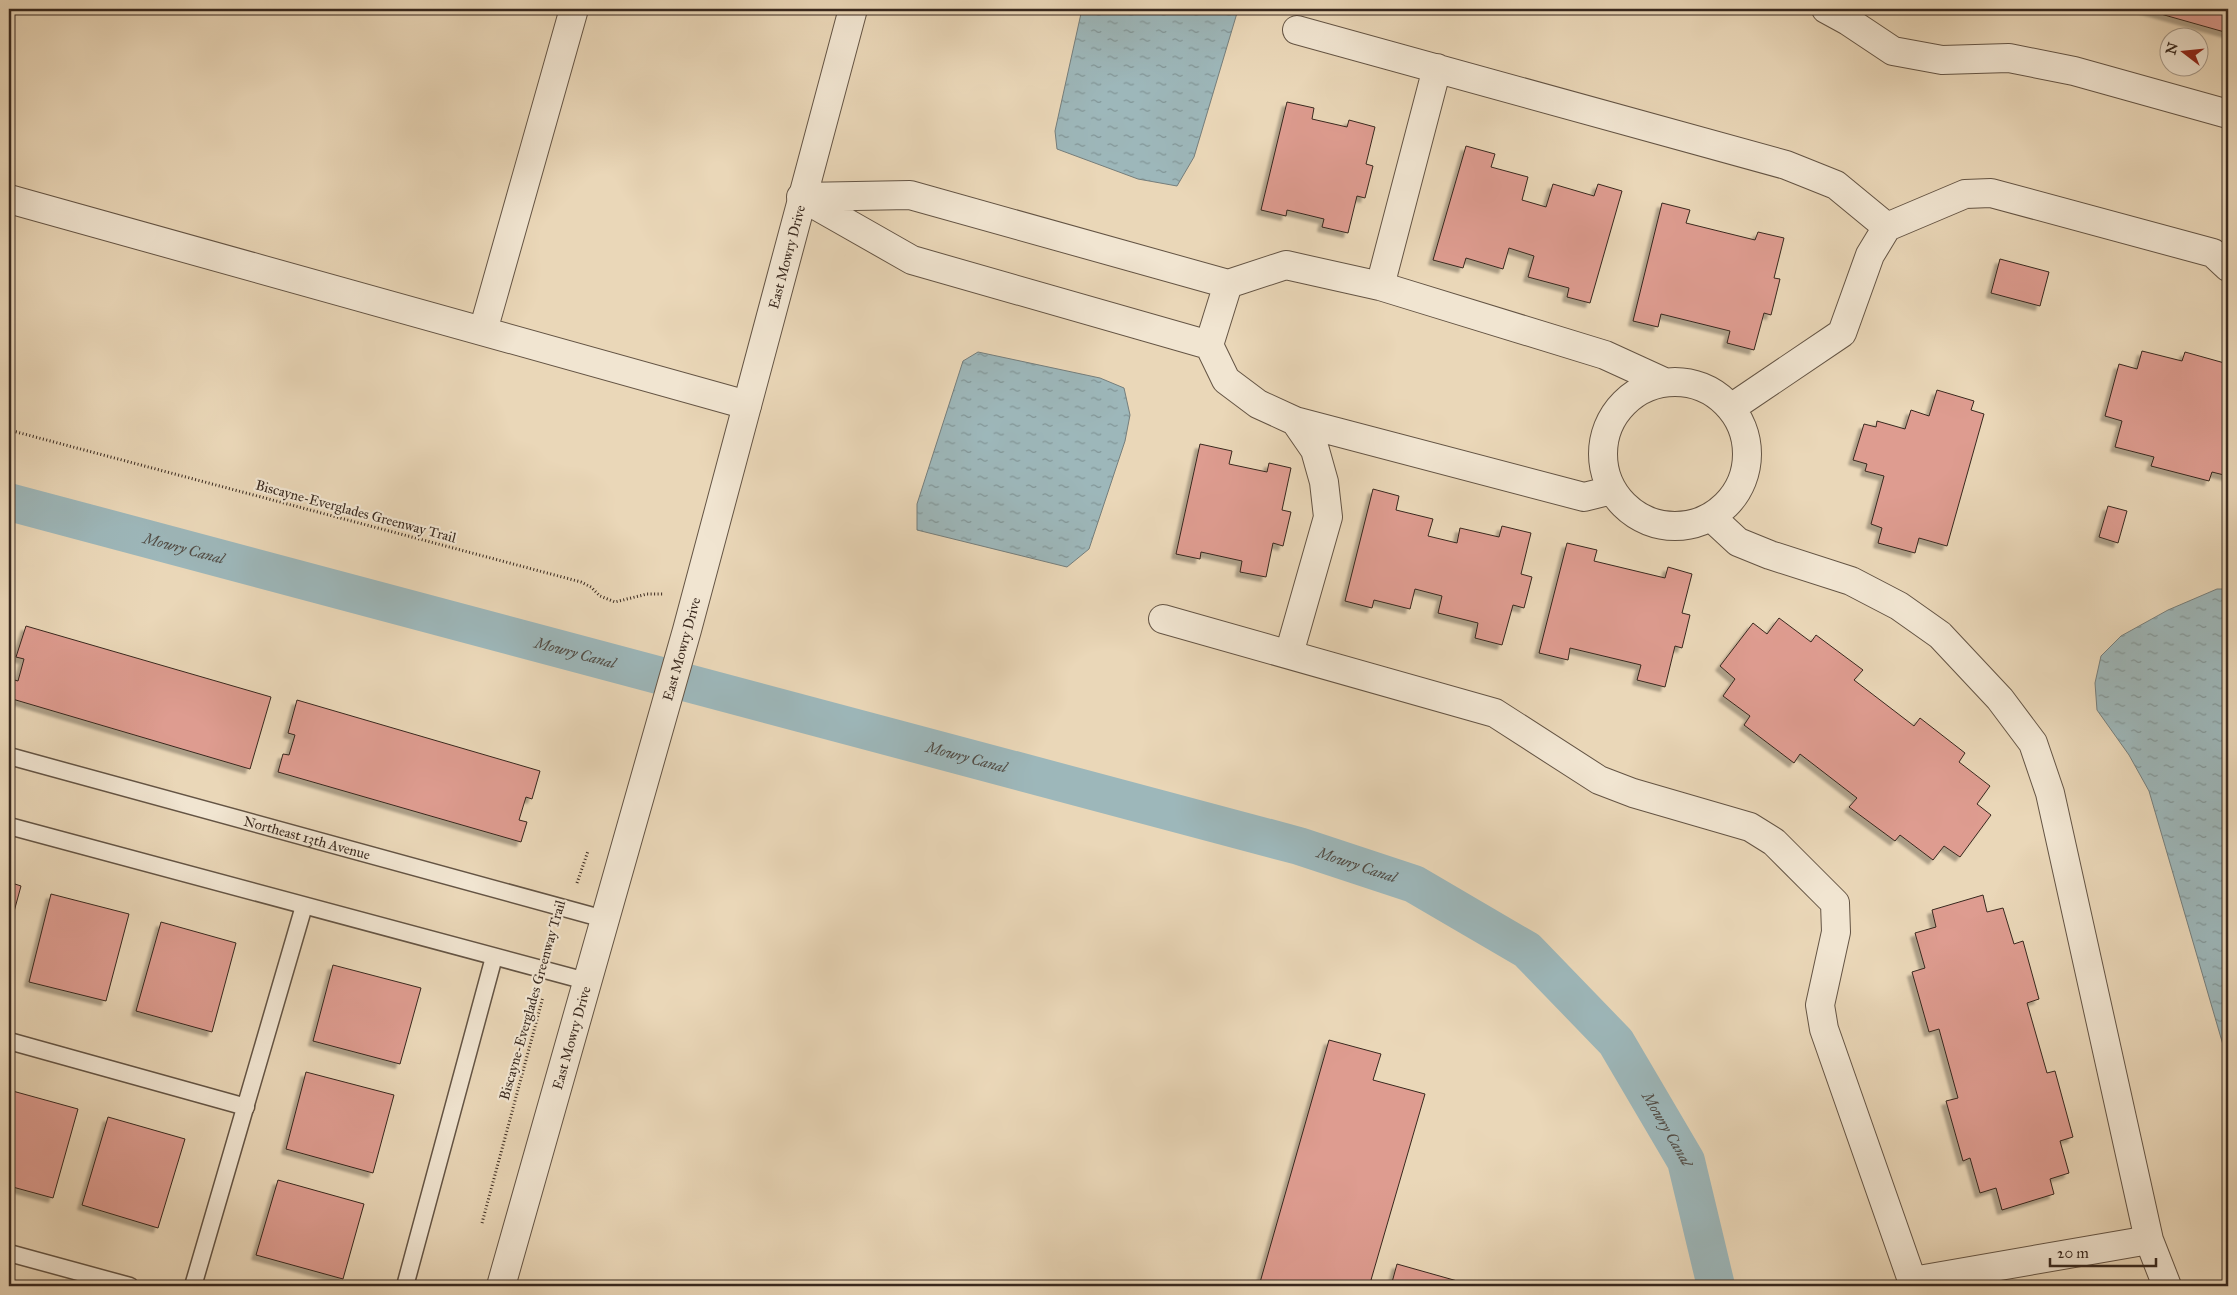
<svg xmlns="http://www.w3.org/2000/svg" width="2237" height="1295" viewBox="0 0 2237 1295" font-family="'IM FELL Great Primer',serif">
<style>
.water{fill:url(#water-ripples);stroke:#757e7c}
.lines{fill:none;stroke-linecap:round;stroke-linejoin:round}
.canal{stroke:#9db7ba;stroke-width:38}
.building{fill:#de9c90;stroke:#38281e;filter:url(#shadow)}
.service-casing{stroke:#645444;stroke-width:19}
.minor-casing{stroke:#645444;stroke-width:30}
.tertiary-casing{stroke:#645444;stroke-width:30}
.path{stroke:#38281e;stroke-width:3;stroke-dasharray:1 2.5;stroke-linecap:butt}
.service{stroke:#f1e5d1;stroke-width:16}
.minor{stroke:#f1e5d1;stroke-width:28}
.tertiary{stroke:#f1e5d1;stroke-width:28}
.labels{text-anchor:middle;stroke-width:4.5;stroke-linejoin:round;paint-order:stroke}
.street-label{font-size:14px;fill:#38281e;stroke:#f1e5d1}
.water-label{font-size:15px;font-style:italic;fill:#514c45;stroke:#f1e5d1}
</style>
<defs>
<pattern id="water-ripples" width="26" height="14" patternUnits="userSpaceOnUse" patternTransform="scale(1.25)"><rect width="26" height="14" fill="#9db7ba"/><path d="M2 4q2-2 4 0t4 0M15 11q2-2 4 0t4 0" fill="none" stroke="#819597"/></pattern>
<filter id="shadow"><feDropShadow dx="-4.5" dy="4.5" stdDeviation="1" flood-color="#0004"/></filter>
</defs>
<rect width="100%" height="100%" fill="#ead7b8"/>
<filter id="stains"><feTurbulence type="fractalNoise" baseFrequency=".004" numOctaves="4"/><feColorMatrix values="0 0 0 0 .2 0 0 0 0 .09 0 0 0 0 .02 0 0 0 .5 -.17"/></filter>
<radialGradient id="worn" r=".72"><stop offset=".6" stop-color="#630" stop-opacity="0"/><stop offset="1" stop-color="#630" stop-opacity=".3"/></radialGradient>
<path class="water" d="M 1082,9 L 1237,9 L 1237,13 L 1194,157 L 1177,186 L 1138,179 L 1057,149 L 1055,131 Z
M 978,352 L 1100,378 L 1124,388 L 1130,415 L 1125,441 L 1089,549 L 1067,567 L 917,530 L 917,504 L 963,361 Z
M 2217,589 L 2228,589 L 2228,1062 L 2149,791 L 2129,755 L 2097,710 L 2095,683 L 2101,656 L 2121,636 L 2168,610 Z"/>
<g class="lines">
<path class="canal" id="s1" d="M 9,502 L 1299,846 L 1414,884 L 1527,950 L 1616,1042 L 1686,1161 L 1716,1286"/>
</g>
<path class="building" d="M 2143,9 L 2228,9 L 2228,33 Z
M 1287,102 L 1314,108 L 1312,119 L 1347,127 L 1349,120 L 1375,127 L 1366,164 L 1373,166 L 1365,198 L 1357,196 L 1348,233 L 1322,227 L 1324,219 L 1287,210 L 1286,216 L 1261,210 Z
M 1466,146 L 1495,154 L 1491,167 L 1528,177 L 1522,200 L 1546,207 L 1553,184 L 1594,196 L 1598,184 L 1622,191 L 1590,303 L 1567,297 L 1569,288 L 1528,277 L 1534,256 L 1509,248 L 1503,269 L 1466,258 L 1463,268 L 1433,260 Z
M 1662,203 L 1690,210 L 1686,223 L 1755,240 L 1758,232 L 1784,238 L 1774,278 L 1780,279 L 1771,315 L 1764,313 L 1754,350 L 1727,343 L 1730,331 L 1661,314 L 1658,327 L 1633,321 Z
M 2000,259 L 2049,272 L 2040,306 L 1991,293 Z
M 2142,351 L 2182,361 L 2185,352 L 2228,364 L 2228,476 L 2212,472 L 2209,481 L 2151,466 L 2154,457 L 2115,447 L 2122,421 L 2105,416 L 2119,364 L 2137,369 Z
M 1937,390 L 1974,401 L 1971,410 L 1984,414 L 1947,546 L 1919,538 L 1915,553 L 1878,543 L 1882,528 L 1871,524 L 1884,476 L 1865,471 L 1867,464 L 1853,460 L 1864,424 L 1876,427 L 1877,421 L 1905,429 L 1911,410 L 1929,416 Z
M 1200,444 L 1232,451 L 1229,464 L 1267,472 L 1269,463 L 1291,468 L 1282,510 L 1291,512 L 1283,546 L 1273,543 L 1266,577 L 1240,572 L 1242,561 L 1201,552 L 1200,559 L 1176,554 Z
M 1373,489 L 1399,496 L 1396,510 L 1433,519 L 1428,536 L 1457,543 L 1460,528 L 1499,537 L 1502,526 L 1531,533 L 1521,574 L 1532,577 L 1524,608 L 1513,605 L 1502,645 L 1475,638 L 1478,623 L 1438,613 L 1442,596 L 1415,589 L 1410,609 L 1374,600 L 1372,608 L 1345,601 Z
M 2108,506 L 2127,511 L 2118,543 L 2099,537 Z
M 1567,543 L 1597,550 L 1594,561 L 1665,578 L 1668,567 L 1692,574 L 1682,613 L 1690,615 L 1682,648 L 1675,646 L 1665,687 L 1637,680 L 1641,665 L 1570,648 L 1568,660 L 1539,653 Z
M 1779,618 L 1811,642 L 1816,635 L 1863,670 L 1854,680 L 1914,726 L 1920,718 L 1965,753 L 1959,762 L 1990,786 L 1977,804 L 1991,815 L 1960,857 L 1944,846 L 1933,860 L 1900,835 L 1895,841 L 1849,807 L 1857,798 L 1800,754 L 1794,763 L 1744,725 L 1750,716 L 1723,696 L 1735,679 L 1720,666 L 1753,623 L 1767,634 Z
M 26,626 L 271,697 L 250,769 L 9,698 L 11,679 L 18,681 L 24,659 L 16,657 Z
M 297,700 L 540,771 L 532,799 L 526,797 L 519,820 L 527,822 L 521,842 L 278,772 L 283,754 L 289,755 L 295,735 L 288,733 Z
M 9,882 L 21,886 L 9,930 Z
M 51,894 L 129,914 L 106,1001 L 29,982 Z
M 1983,895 L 1987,912 L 2003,908 L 2014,944 L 2023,941 L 2039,999 L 2027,1003 L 2047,1073 L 2055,1071 L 2073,1137 L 2060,1141 L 2069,1173 L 2050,1179 L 2054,1194 L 2002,1210 L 1996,1188 L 1980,1193 L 1970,1158 L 1963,1161 L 1946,1101 L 1958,1098 L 1939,1029 L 1929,1032 L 1912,972 L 1925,968 L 1915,933 L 1936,927 L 1932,910 Z
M 161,922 L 236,943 L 212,1032 L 136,1011 Z
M 333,965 L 421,988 L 400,1064 L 313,1041 Z
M 1329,1040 L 1381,1054 L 1373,1080 L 1425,1094 L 1371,1280 L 1391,1286 L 1397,1264 L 1475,1286 L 1259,1286 Z
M 306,1072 L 394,1095 L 373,1173 L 286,1149 Z
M 9,1090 L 78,1109 L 53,1198 L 9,1186 Z
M 108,1117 L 185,1139 L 158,1228 L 82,1205 Z
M 278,1180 L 364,1204 L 343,1279 L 256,1255 Z"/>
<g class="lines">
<defs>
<g id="service">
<path id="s2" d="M 9,756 L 604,919"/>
<path d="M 9,826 L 586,981"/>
<path d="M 9,1041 L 246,1107"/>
<path d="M 9,1253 L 130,1286"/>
<path d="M 193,1286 L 304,906"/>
<path d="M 405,1286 L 494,957"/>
</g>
<path id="minor" d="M 1826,9 L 1848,21 L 1893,51 L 1942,60 L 2009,58 L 2074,71 L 2228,114
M 1297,30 L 1786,165 L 1836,185 L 1887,227
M 801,197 L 910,195 L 1228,284 L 1286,265 L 1380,286 L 1605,355 L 1664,382
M 803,198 L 912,260 L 1209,345
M 9,199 L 747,405
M 1228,284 L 1209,345 L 1226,380 L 1258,404 L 1295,421 L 1584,497 L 1612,490
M 1380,286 L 1437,68
M 483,331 L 574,9
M1603 454a72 72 0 1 1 144 0a72 72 0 1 1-144 0Z
M 1731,408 L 1842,333 L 1870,255 L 1887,227 L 1965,194 L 1991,193 L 2213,253 L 2228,267
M 1711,517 L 1738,542 L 1770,555 L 1851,581 L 1899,606 L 1940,635 L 2000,699 L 2033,743 L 2050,793 L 2149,1240 L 2167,1286
M 1163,619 L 1495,713 L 1599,780 L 1633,793 L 1750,827 L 1774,842 L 1835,903 L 1836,932 L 1820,1005 L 1824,1029 L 1914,1286
M 1289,654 L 1328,517 L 1324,482 L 1315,450 L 1295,421
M 1913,1281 L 2149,1240"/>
<g id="tertiary">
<path id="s3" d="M 501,1286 L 687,630 L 853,9"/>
</g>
</defs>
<use href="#service" class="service-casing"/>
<use href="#minor" class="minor-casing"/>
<use href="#tertiary" class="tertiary-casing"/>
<path class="path" d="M 9,430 L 581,582 L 591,587 L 600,596 L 615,602 L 647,594 L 664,594
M 577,883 L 588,851
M 482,1223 L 543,997"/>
<use href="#service" class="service"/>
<use href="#minor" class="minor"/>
<use href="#tertiary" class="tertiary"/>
</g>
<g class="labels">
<g class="street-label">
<text dy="5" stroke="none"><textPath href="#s3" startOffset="1068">East Mowry Drive</textPath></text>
<text transform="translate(356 511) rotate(15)" y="5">Biscayne-Everglades Greenway Trail</text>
<text dy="5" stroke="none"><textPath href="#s3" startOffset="662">East Mowry Drive</textPath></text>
<text dy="5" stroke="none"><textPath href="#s2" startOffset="309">Northeast 13th Avenue</textPath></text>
<text transform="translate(532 1000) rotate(-74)" y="5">Biscayne-Everglades Greenway Trail</text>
<text dy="5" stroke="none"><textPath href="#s3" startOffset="258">East Mowry Drive</textPath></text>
</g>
<g class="water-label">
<text dy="5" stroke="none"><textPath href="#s1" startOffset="181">Mowry Canal</textPath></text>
<text dy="5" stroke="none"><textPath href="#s1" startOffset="586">Mowry Canal</textPath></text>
<text dy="5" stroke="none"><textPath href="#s1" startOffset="991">Mowry Canal</textPath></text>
<text dy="5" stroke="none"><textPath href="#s1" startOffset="1396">Mowry Canal</textPath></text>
<text dy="5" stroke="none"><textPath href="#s1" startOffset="1816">Mowry Canal</textPath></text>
</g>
</g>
<rect width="2237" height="1295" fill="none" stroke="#ead7b8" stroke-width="30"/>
<rect x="10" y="10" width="2217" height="1275" fill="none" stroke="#38281e" stroke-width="2.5"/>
<rect x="15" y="15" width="2207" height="1265" fill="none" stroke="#38281e"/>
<g transform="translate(2184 52) rotate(286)"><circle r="24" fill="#f1e5d1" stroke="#a79989"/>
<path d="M0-4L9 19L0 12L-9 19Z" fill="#8f2418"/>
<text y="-8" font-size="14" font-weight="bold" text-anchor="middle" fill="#38281e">N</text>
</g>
<path d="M2050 1258v8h106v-8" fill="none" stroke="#38281e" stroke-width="2.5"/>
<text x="2057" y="1258" font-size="15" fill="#38281e" stroke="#f1e5d1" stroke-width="4" paint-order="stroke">20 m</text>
<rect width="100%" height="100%" filter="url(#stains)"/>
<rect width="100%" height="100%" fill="url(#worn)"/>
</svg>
